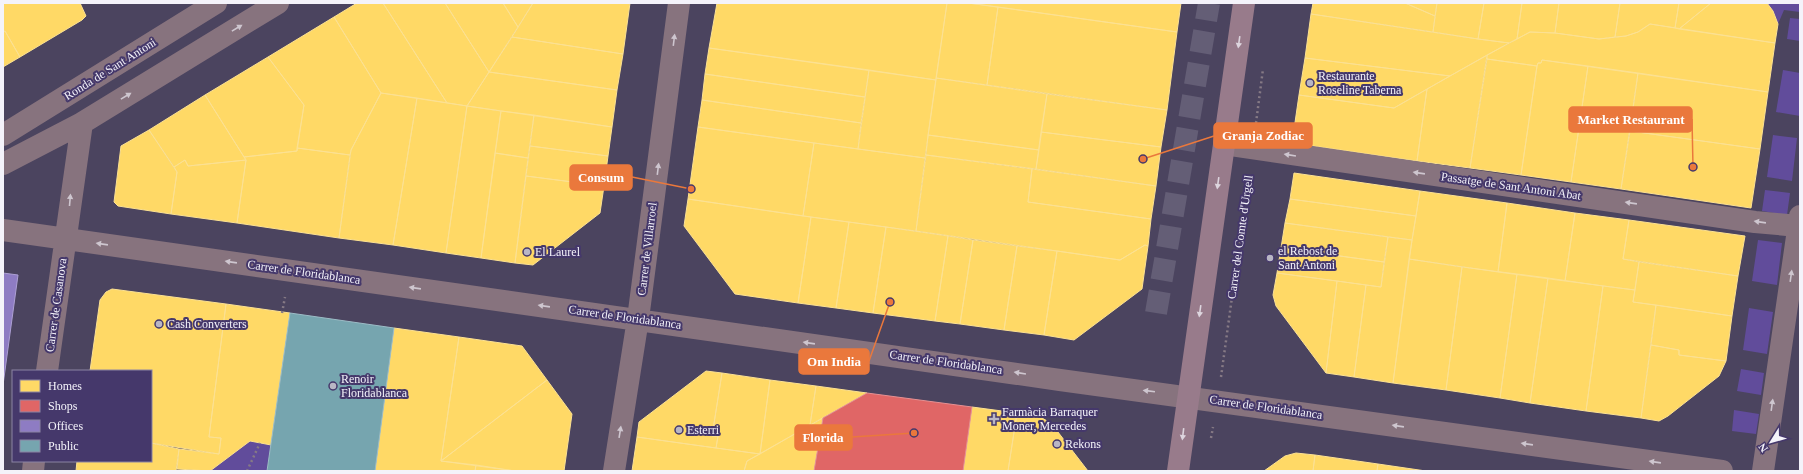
<svg xmlns="http://www.w3.org/2000/svg" width="1803" height="474" viewBox="0 0 1803 474" font-family="Georgia,serif">
<style>
.green{fill:#614c9b}
.homes{fill:#ffd966;stroke:#fce192}
.shops{fill:#e06666;stroke:#e69092}
.offices{fill:#8e7cc3;stroke:#ada0d4}
.public{fill:#76a5af;stroke:#9cbcc6}
.lines{fill:none;stroke-linecap:round;stroke-linejoin:round}
.minor-tunnel{stroke:#645e76;stroke-width:22;stroke-dasharray:22 11;stroke-linecap:butt}
.path{stroke:#867a85;stroke-width:2.5;stroke-dasharray:2 3;stroke-linecap:butt}
.minor{stroke:#87737e;stroke-width:22}
.major{stroke:#987b8b;stroke-width:22}
.oneway{fill:#cec6cf}
.oneway2{fill:#ddd5de}
.poi-dot{fill:#b9b6c4;stroke:#45386b;stroke-width:1.5}
.labels{text-anchor:middle;stroke-width:4;stroke-linejoin:round;paint-order:stroke}
.street-label{font-size:12px;fill:#f4f3fa;stroke:#45386b}
.poi-label{font-size:12px;fill:#f4f3fa;stroke:#45386b;text-anchor:start}
.leader{fill:none;stroke:#ea783c;stroke-width:1.5}
.callout-dot{fill:#ea783c;stroke:#45386b;stroke-width:1.5}
.callout{fill:#ea783c;stroke:#ea783c;stroke-width:1.5}
.callout-label{font-size:13px;text-anchor:middle;font-weight:bold;fill:#fff}
</style>
<rect width="100%" height="100%" fill="#4b445f"/>
<path class="green" d="M 1767,3 L 1800,3 L 1800,12 L 1784,10 L 1778,24 L 1773,11 Z
M 1790,18 L 1800,19 L 1800,41 L 1787,39 Z
M 1783,70 L 1800,73 L 1800,116 L 1776,112 Z
M 1773,135 L 1797,138 L 1792,181 L 1767,177 Z
M 1765,190 L 1790,193 L 1787,215 L 1762,211 Z
M 1758,240 L 1782,243 L 1777,285 L 1752,281 Z
M 1749,308 L 1773,312 L 1767,354 L 1743,350 Z
M 1741,369 L 1764,373 L 1761,395 L 1737,391 Z
M 1734,410 L 1759,414 L 1756,434 L 1732,431 Z
M 250,441 L 271,445 L 267,471 L 210,471 Z"/>
<path class="homes" d="M 3,3 L 80,3 L 86,16 L 82,20 L 20,57 L 5,31 L 3,32 Z
M 357,3 L 383,3 L 447,103 L 381,93 L 334,17 Z
M 383,3 L 445,3 L 489,72 L 467,106 L 447,103 Z
M 445,3 L 503,3 L 518,27 L 489,72 Z
M 503,3 L 533,3 L 518,27 Z
M 533,3 L 630,3 L 623,54 L 512,37 Z
M 717,3 L 947,3 L 936,80 L 709,48 Z
M 947,3 L 968,3 L 998,7 L 987,85 L 936,78 Z
M 968,3 L 1181,3 L 1177,32 Z
M 1313,3 L 1405,3 L 1435,16 L 1433,32 L 1311,14 Z
M 1405,3 L 1437,3 L 1435,16 Z
M 1437,3 L 1484,3 L 1478,39 L 1433,32 Z
M 1484,3 L 1522,3 L 1517,39 L 1509,43 L 1478,39 Z
M 1522,3 L 1559,3 L 1555,33 L 1530,32 L 1517,39 Z
M 1559,3 L 1620,3 L 1615,37 L 1599,39 L 1555,33 Z
M 1620,3 L 1679,3 L 1675,28 L 1650,24 L 1638,32 L 1626,36 L 1615,37 Z
M 1679,3 L 1711,3 L 1679,29 L 1675,28 Z
M 1711,3 L 1767,3 L 1773,11 L 1778,24 L 1775,43 L 1679,29 Z
M 998,7 L 1177,32 L 1167,110 L 987,85 Z
M 1311,14 L 1478,39 L 1509,43 L 1450,76 L 1305,58 Z
M 334,17 L 381,93 L 351,150 L 350,155 L 297,148 L 304,105 L 268,57 Z
M 1650,24 L 1775,43 L 1768,92 L 1542,60 L 1541,63 L 1538,63 L 1537,66 L 1487,59 L 1487,55 L 1530,32 L 1555,33 L 1599,39 L 1626,36 L 1638,32 Z
M 5,31 L 20,57 L 3,67 L 3,32 Z
M 512,37 L 623,54 L 617,90 L 489,72 Z
M 709,48 L 869,70 L 865,97 L 705,74 Z
M 1487,55 L 1470,168 L 1417,161 L 1427,89 Z
M 268,57 L 304,105 L 297,151 L 244,157 L 205,95 Z
M 1305,58 L 1450,76 L 1394,108 L 1299,95 Z
M 1487,59 L 1537,66 L 1521,175 L 1470,168 Z
M 1542,60 L 1588,66 L 1571,182 L 1521,175 L 1537,66 L 1538,63 L 1541,63 Z
M 1588,66 L 1638,73 L 1621,189 L 1571,182 Z
M 869,70 L 936,80 L 925,158 L 858,149 Z
M 489,72 L 617,90 L 612,127 L 467,106 Z
M 1638,73 L 1768,92 L 1760,149 L 1630,131 Z
M 705,74 L 865,97 L 861,123 L 702,100 Z
M 936,78 L 1047,94 L 1039,150 L 928,135 Z
M 1427,89 L 1417,161 L 1292,143 L 1299,95 L 1394,108 Z
M 381,93 L 417,98 L 393,245 L 339,238 L 351,150 Z
M 1047,94 L 1167,110 L 1161,147 L 1041,132 Z
M 205,95 L 246,160 L 188,166 L 185,160 L 174,167 L 149,130 Z
M 417,98 L 467,106 L 446,253 L 393,245 Z
M 702,100 L 861,123 L 858,149 L 698,127 Z
M 467,106 L 501,111 L 481,258 L 446,253 Z
M 501,111 L 534,115 L 528,158 L 495,153 Z
M 534,115 L 612,127 L 608,156 L 530,146 Z
M 698,127 L 814,143 L 803,216 L 688,199 Z
M 149,130 L 177,172 L 171,214 L 118,206 L 114,202 L 121,146 Z
M 1630,131 L 1760,149 L 1751,208 L 1621,189 Z
M 1041,132 L 1161,147 L 1156,186 L 1036,169 Z
M 928,135 L 1039,150 L 1036,169 L 926,155 Z
M 814,143 L 925,158 L 916,231 L 803,216 Z
M 530,146 L 608,156 L 604,186 L 526,176 Z
M 297,148 L 350,155 L 339,238 L 237,223 L 246,160 L 244,157 L 297,151 Z
M 495,153 L 528,158 L 515,263 L 481,258 Z
M 926,155 L 1032,169 L 1028,202 L 1151,219 L 1148,246 L 1145,245 L 1120,260 L 916,231 Z
M 185,160 L 188,166 L 246,160 L 237,223 L 171,214 L 177,172 L 174,167 Z
M 1032,169 L 1156,186 L 1151,219 L 1028,202 Z
M 1294,173 L 1420,191 L 1416,216 L 1290,199 Z
M 526,176 L 604,186 L 600,213 L 533,265 L 515,263 Z
M 1420,191 L 1507,203 L 1498,272 L 1409,259 Z
M 688,199 L 811,217 L 798,303 L 735,294 L 684,226 Z
M 1290,199 L 1416,216 L 1412,240 L 1285,223 Z
M 1507,203 L 1575,213 L 1565,281 L 1498,272 Z
M 1575,213 L 1629,220 L 1623,259 L 1639,262 L 1635,290 L 1565,281 Z
M 811,217 L 849,222 L 836,308 L 798,303 Z
M 1629,220 L 1745,236 L 1738,276 L 1623,259 Z
M 849,222 L 886,227 L 873,313 L 836,308 Z
M 1285,223 L 1388,237 L 1384,262 L 1281,248 Z
M 886,227 L 948,236 L 935,321 L 873,313 Z
M 948,236 L 973,240 L 960,324 L 935,321 Z
M 1388,237 L 1412,240 L 1393,383 L 1354,377 L 1366,285 L 1381,287 Z
M 973,240 L 1017,246 L 1004,330 L 960,324 Z
M 1145,245 L 1148,246 L 1142,289 L 1074,340 L 1044,335 L 1057,251 L 1120,260 Z
M 1017,246 L 1057,251 L 1044,335 L 1004,330 Z
M 1281,248 L 1384,262 L 1381,287 L 1277,273 Z
M 1409,259 L 1462,267 L 1446,390 L 1393,383 Z
M 1639,262 L 1738,276 L 1732,316 L 1633,302 Z
M 1462,267 L 1517,274 L 1500,398 L 1446,390 Z
M 1277,273 L 1337,281 L 1326,373 L 1276,306 L 1273,295 Z
M 1517,274 L 1548,278 L 1530,403 L 1500,398 Z
M 1548,278 L 1603,286 L 1586,411 L 1530,403 Z
M 1337,281 L 1366,285 L 1354,377 L 1326,373 Z
M 1603,286 L 1635,290 L 1633,302 L 1656,305 L 1641,418 L 1586,411 Z
M 112,289 L 226,304 L 209,437 L 221,438 L 219,454 L 151,443 L 151,371 L 90,371 L 100,300 L 106,292 Z
M 226,304 L 290,313 L 271,445 L 250,441 L 210,471 L 177,469 L 179,449 L 219,454 L 221,438 L 209,437 Z
M 1656,305 L 1732,316 L 1726,361 L 1679,355 L 1679,350 L 1651,345 Z
M 394,328 L 459,337 L 441,461 L 476,465 L 475,471 L 375,471 Z
M 459,337 L 522,346 L 547,380 L 441,461 Z
M 1651,345 L 1679,350 L 1679,355 L 1726,361 L 1719,376 L 1668,416 L 1659,421 L 1641,418 Z
M 706,371 L 722,373 L 712,436 L 718,436 L 716,448 L 637,437 L 639,422 Z
M 722,373 L 770,380 L 760,454 L 716,448 L 718,436 L 712,436 Z
M 547,380 L 572,414 L 564,471 L 515,471 L 441,461 Z
M 770,380 L 816,386 L 810,425 L 760,454 Z
M 816,386 L 867,393 L 810,425 Z
M 972,407 L 1017,413 L 1008,471 L 963,471 Z
M 1017,413 L 1040,417 L 1051,423 L 1088,471 L 1008,471 Z
M 823,418 L 814,471 L 744,471 L 747,461 Z
M 637,437 L 716,448 L 760,454 L 747,461 L 744,471 L 632,471 Z
M 151,443 L 179,449 L 176,471 L 76,471 L 77,461 L 151,461 Z
M 1296,453 L 1315,455 L 1313,471 L 1264,471 L 1285,456 Z
M 1315,455 L 1378,464 L 1377,471 L 1313,471 Z
M 1378,464 L 1426,471 L 1377,471 Z
M 476,465 L 515,471 L 475,471 Z"/>
<path class="shops" d="M 867,393 L 972,407 L 963,471 L 814,471 L 823,418 Z"/>
<path class="offices" d="M 3,273 L 18,275 L 3,385 Z"/>
<path class="public" d="M 290,313 L 394,328 L 375,471 L 267,471 Z"/>
<g class="lines">
<path class="minor-tunnel" d="M 1156,313 L 1209,3"/>
<path class="path" d="M 1256,123 L 1263,69
M 282,313 L 285,297
M 1221,377 L 1249,174
M 1211,438 L 1213,427
M 247,471 L 260,443"/>
<path class="minor" d="M 3,135 L 216,3
M 1224,144 L 1755,222 L 1798,226
M 3,164 L 82,123
M 3,230 L 1060,380 L 1722,471
M 47,371 L 82,123 L 278,3
M 33,471 L 34,461
M 614,471 L 638,319 L 679,3
M 1763,471 L 1800,216"/>
<path class="major" d="M 1178,471 L 1244,3"/>
</g>
<defs><path id="oneway-solid" d="M-6-.8H1V-3.2L6.5 0L1 3.2V.8H-6Z"/></defs>
<g class="oneway">
<use href="#oneway-solid" transform="translate(237 28) rotate(-31)"/>
<use href="#oneway-solid" transform="translate(674 40) rotate(-83)"/>
<use href="#oneway-solid" transform="translate(126 96) rotate(-31)"/>
<use href="#oneway-solid" transform="translate(1290 155) rotate(-171)"/>
<use href="#oneway-solid" transform="translate(658 169) rotate(-83)"/>
<use href="#oneway-solid" transform="translate(1419 173) rotate(-172)"/>
<use href="#oneway-solid" transform="translate(70 200) rotate(-85)"/>
<use href="#oneway-solid" transform="translate(1631 203) rotate(-172)"/>
<use href="#oneway-solid" transform="translate(1760 222) rotate(-172)"/>
<use href="#oneway-solid" transform="translate(102 244) rotate(-172)"/>
<use href="#oneway-solid" transform="translate(231 262) rotate(-172)"/>
<use href="#oneway-solid" transform="translate(1791 276) rotate(-82)"/>
<use href="#oneway-solid" transform="translate(415 288) rotate(-172)"/>
<use href="#oneway-solid" transform="translate(544 306) rotate(-172)"/>
<use href="#oneway-solid" transform="translate(809 343) rotate(-172)"/>
<use href="#oneway-solid" transform="translate(1020 373) rotate(-171)"/>
<use href="#oneway-solid" transform="translate(1149 391) rotate(-173)"/>
<use href="#oneway-solid" transform="translate(1772 405) rotate(-82)"/>
<use href="#oneway-solid" transform="translate(1398 426) rotate(-172)"/>
<use href="#oneway-solid" transform="translate(620 432) rotate(-81)"/>
<use href="#oneway-solid" transform="translate(1527 444) rotate(-172)"/>
<use href="#oneway-solid" transform="translate(1655 462) rotate(-172)"/>
</g>
<g class="oneway2">
<use href="#oneway-solid" transform="translate(1239 42) rotate(98)"/>
<use href="#oneway-solid" transform="translate(1218 183) rotate(98)"/>
<use href="#oneway-solid" transform="translate(1200 311) rotate(98)"/>
<use href="#oneway-solid" transform="translate(1183 434) rotate(97)"/>
</g>
<g class="poi-dot">
<circle cx="1310" cy="83" r="4"/>
<circle cx="527" cy="252" r="4"/>
<circle cx="1270" cy="258" r="4"/>
<circle cx="159" cy="324" r="4"/>
<circle cx="333" cy="386" r="4"/>
<path d="M992 413h4v4h4v4h-4v4h-4v-4h-4v-4h4z"/>
<circle cx="679" cy="430" r="4"/>
<circle cx="1057" cy="444" r="4"/>
</g>
<g class="labels">
<g class="street-label">
<text transform="translate(110 69) rotate(-32)" y="4">Ronda de Sant Antoni</text>
<text transform="translate(1511 186) rotate(8)" y="4">Passatge de Sant Antoni Abat</text>
<text transform="translate(1240 237) rotate(-82)" y="4">Carrer del Comte d'Urgell</text>
<text transform="translate(647 249) rotate(-83)" y="4">Carrer de Villarroel</text>
<text transform="translate(304 272) rotate(8)" y="4">Carrer de Floridablanca</text>
<text transform="translate(56 305) rotate(-82)" y="4">Carrer de Casanova</text>
<text transform="translate(625 317) rotate(8)" y="4">Carrer de Floridablanca</text>
<text transform="translate(946 362) rotate(8)" y="4">Carrer de Floridablanca</text>
<text transform="translate(1266 407) rotate(8)" y="4">Carrer de Floridablanca</text>
</g>
<g class="poi-label">
<text x="1318" y="80">Restaurante<tspan x="1318" dy="14">Roseline Taberna</tspan></text>
<text x="1278" y="255">el Rebost de<tspan x="1278" dy="14">Sant Antoni</tspan></text>
<text x="535" y="256">El Laurel</text>
<text x="167" y="328">Cash Converters</text>
<text x="341" y="383">Renoir<tspan x="341" dy="14">Floridablanca</tspan></text>
<text x="1002" y="416">Farmàcia Barraquer<tspan x="1002" dy="14">Moner, Mercedes</tspan></text>
<text x="687" y="434">Esterri</text>
<text x="1065" y="448">Rekons</text>
</g>
</g>
<path class="leader" d="M1693 167L1692 119M1143 159L1214 136M691 189L632 177M890 302L869 361M914 433L852 437"/>
<g class="callout-dot">
<circle cx="1693" cy="167" r="4"/>
<circle cx="1143" cy="159" r="4"/>
<circle cx="691" cy="189" r="4"/>
<circle cx="890" cy="302" r="4"/>
<circle cx="914" cy="433" r="4"/>
</g>
<g class="callout">
<rect x="1569" y="107" width="123" height="25" rx="4"/>
<rect x="1214" y="123" width="98" height="25" rx="4"/>
<rect x="570" y="165" width="62" height="25" rx="4"/>
<rect x="799" y="349" width="70" height="25" rx="4"/>
<rect x="795" y="425" width="57" height="25" rx="4"/>
</g>
<g class="callout-label">
<text x="1631" y="124">Market Restaurant</text>
<text x="1263" y="140">Granja Zodiac</text>
<text x="601" y="182">Consum</text>
<text x="834" y="366">Om India</text>
<text x="823" y="442">Florida</text>
</g>
<rect width="1803" height="474" fill="none" stroke="#f4f3fa" stroke-width="8"/>
<rect x="12" y="370" width="140" height="92" fill="#45386b" stroke="#8b83a4"/>
<rect x="20" y="380" width="20" height="12" fill="#ffd966" stroke="#8b83a4"/>
<text x="48" y="390" font-size="12" fill="#f4f3fa">Homes</text>
<rect x="20" y="400" width="20" height="12" fill="#e06666" stroke="#8b83a4"/>
<text x="48" y="410" font-size="12" fill="#f4f3fa">Shops</text>
<rect x="20" y="420" width="20" height="12" fill="#8e7cc3" stroke="#8b83a4"/>
<text x="48" y="430" font-size="12" fill="#f4f3fa">Offices</text>
<rect x="20" y="440" width="20" height="12" fill="#76a5af" stroke="#8b83a4"/>
<text x="48" y="450" font-size="12" fill="#f4f3fa">Public</text>
<g transform="translate(1771 442) rotate(233)" stroke="#45386b" stroke-width="3" paint-order="stroke">
<path d="M0-3L7 15L0 10L-7 15Z" fill="#f4f3fa"/>
<text y="-6" font-size="11" font-weight="bold" text-anchor="middle" fill="#f4f3fa">N</text>
</g>
</svg>
